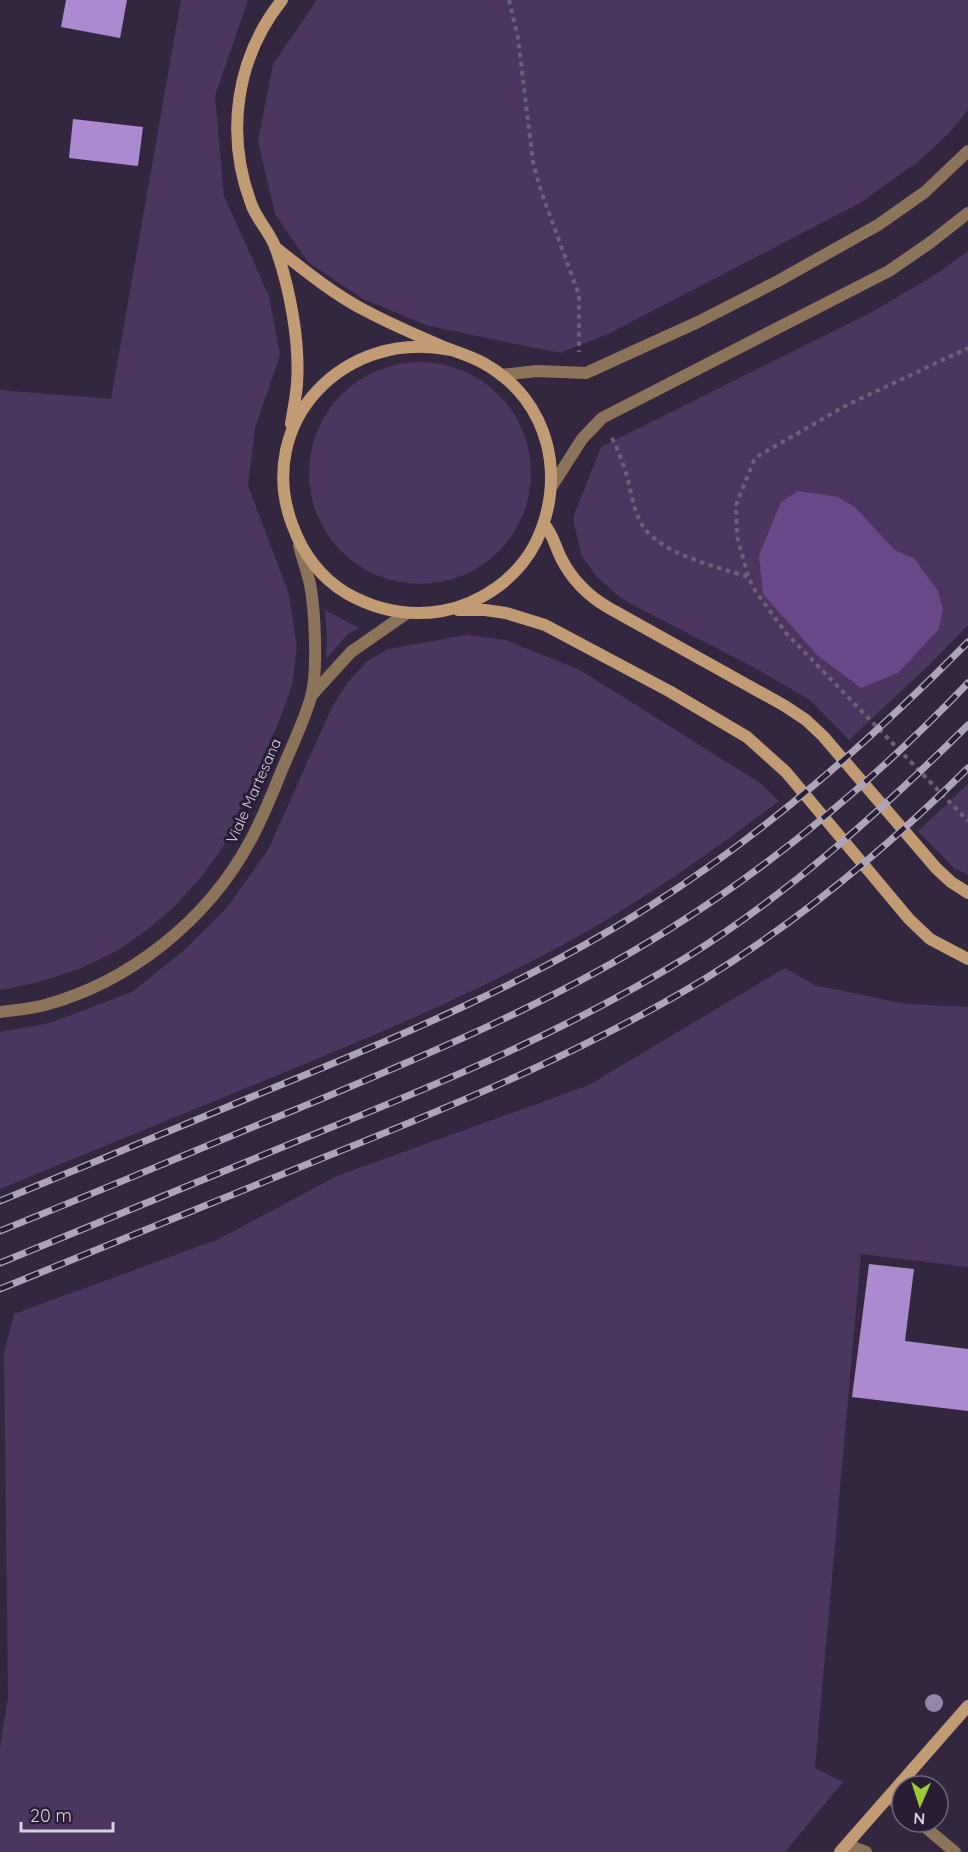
<svg xmlns="http://www.w3.org/2000/svg" width="968" height="1852" viewBox="0 0 968 1852" font-family="Quicksand,sans-serif">
<style>
.green{fill:#4a365e;fill-rule:evenodd}
.forest{fill:#684887}
.building{fill:#ab8acf}
.lines{fill:none;stroke-linecap:round;stroke-linejoin:round}
.path{stroke:#6b6176;stroke-width:4;stroke-dasharray:4.5 4.5;stroke-linecap:butt}
.service{stroke:#8c745b;stroke-width:12}
.minor{stroke:#8c745b;stroke-width:12}
.tertiary{stroke:#8c745b;stroke-width:12}
.secondary{stroke:#c19b73;stroke-width:12}
.rail-casing{stroke:#ada5b7;stroke-width:7}
.rail{stroke:#291d35;stroke-width:4.5;stroke-dasharray:14;stroke-linecap:butt}
.tree{fill:#9586a6}
.labels{text-anchor:middle;stroke-width:6;stroke-linejoin:round;paint-order:stroke}
.street-label{font-size:15px;fill:#d9d2e2;stroke:#291d35}
</style>
<rect width="100%" height="100%" fill="#33273f"/>
<path class="green" d="M 181,0 L 248,0 L 215,96 L 224,196 L 269,296 L 280,355 L 255,428 L 248,486 L 289,594 L 297,647 L 292,685 L 280,719 L 224,845 L 203,875 L 176,905 L 147,930 L 117,951 L 79,969 L 36,983 L 0,990 L 0,390 L 111,399 Z
M 317,0 L 968,0 L 968,110 L 950,132 L 919,161 L 860,203 L 608,334 L 560,353 L 429,326 L 363,299 L 308,262 L 275,214 L 258,141 L 273,64 Z
M 968,251 L 968,625 L 929,665 L 849,740 L 810,700 L 753,667 L 631,604 L 616,594 L 596,576 L 582,556 L 574,524 L 574,515 L 601,447 L 872,312 L 933,276 ZM 855,507 L 895,550 L 914,558 L 759,555 Z
M309 473a111 111 0 1 1 222 0a111 111 0 1 1-222 0Z
M 325,610 L 359,628 L 348,634 L 326,659 L 327,638 Z
M 467,635 L 505,640 L 580,670 L 760,783 L 779,801 C 716,849 652,894 584,933 C 483,990 376,1035 268,1079 C 179,1116 89,1152 0,1189 L 0,1032 L 50,1023 L 132,992 L 183,951 L 225,910 L 268,850 L 332,707 L 348,682 L 366,662 L 388,649 Z
M 968,784 L 968,875 L 954,868 L 918,831 Z
M 785,968 L 814,985 L 906,1004 L 968,1007 L 968,1267 L 861,1254 L 815,1768 L 843,1782 L 785,1852 L 0,1852 L 0,1747 L 8,1697 L 4,1353 L 14,1314 L 219,1239 L 337,1176 L 589,1085 Z"/>
<path class="forest" d="M 798,491 L 838,497 L 855,507 L 895,550 L 914,558 L 938,591 L 943,609 L 939,629 L 898,673 L 861,688 L 817,655 L 763,594 L 759,555 L 781,502 Z"/>
<path class="building" d="M 66,0 L 127,0 L 120,38 L 61,27 Z
M 73,119 L 143,127 L 138,166 L 69,158 Z
M 869,1264 L 914,1269 L 905,1341 L 968,1349 L 968,1411 L 852,1397 Z"/>
<g class="lines">
<path class="path" d="M 509,0 L 518,38 L 533,162 L 541,191 L 579,295 L 579,352
M 612,438 C 618,450 623,463 627,476 C 631,491 633,507 640,521 C 656,554 716,566 748,577 L 756,592 L 786,633 L 968,821
M 748,576 L 737,536 L 736,505 L 755,458 L 845,406 L 968,348"/>
<path class="service" d="M 889,1797 L 902,1808
M 919,1822 L 955,1852
M 847,1845 L 866,1852"/>
<path class="minor" d="M 501,375 L 537,371 L 586,373 L 698,322 L 778,281 L 878,225 L 925,192 L 968,151
M 552,486 L 582,439 L 602,418 L 889,271 L 931,242 L 968,213"/>
<path class="tertiary" d="M 311,696 L 351,652 L 407,613
M 0,1012 C 15,1010 30,1009 45,1005 C 130,982 207,920 249,843 C 261,822 270,799 279,777 C 289,752 304,722 311,697 C 318,671 315,610 310,584 C 307,571 302,558 299,545"/>
<path class="secondary" d="M 282,0 C 235,59 225,136 252,206 C 258,221 271,234 276,249 C 290,289 300,342 297,384 C 296,397 293,411 291,424
M 275,247 C 305,271 336,296 370,313 C 395,326 421,337 446,348 C 460,353 473,357 485,364 C 550,401 567,478 536,542 C 518,578 481,604 442,611 C 408,617 376,610 346,593 C 320,577 302,552 292,524 C 254,421 346,328 450,350
M 544,524 C 553,534 555,546 561,558 C 572,580 588,596 609,608 L 785,706 L 806,720 L 823,736 L 936,868 L 951,882 L 968,893
M 458,610 L 485,610 L 506,613 L 545,625 L 669,691 L 747,737 L 786,772 L 909,919 L 930,939 L 968,959
M 840,1852 L 968,1706"/>
<defs>
<path id="rail" d="M 0,1201 C 93,1163 185,1124 278,1086 C 406,1034 533,980 650,906 C 767,832 871,740 968,642
M 0,1231 C 100,1191 198,1149 297,1109 C 424,1056 552,1003 668,930 C 777,862 879,776 968,683
M 0,1263 C 106,1220 211,1176 317,1133 C 444,1082 570,1029 687,957 C 791,892 881,811 968,725
M 0,1289 C 108,1245 217,1201 325,1157 C 455,1105 583,1052 703,980 C 799,921 888,847 968,768"/>
</defs>
<use href="#rail" class="rail-casing"/>
<use href="#rail" class="rail"/>
</g>
<circle class="tree" cx="934" cy="1703" r="9"/>
<g class="labels">
<g class="street-label">
<text transform="translate(254 791) rotate(-66)" y="5">Viale Martesana</text>
</g>
</g>
<g transform="translate(920 1804) rotate(183)"><circle r="28" fill="#291d35" stroke="#6f657a" stroke-width="1.5"/>
<path d="M0-4.5L10 22L0 15L-10 22Z" fill="#9cca31"/>
<text y="-9" font-size="16" font-weight="bold" text-anchor="middle" fill="#d9d2e2">N</text>
</g>
<path d="M21 1822v9h92v-9" fill="none" stroke="#d9d2e2" stroke-width="3"/>
<text x="30" y="1822" font-size="18" fill="#d9d2e2" stroke="#291d35" stroke-width="4.5" paint-order="stroke">20 m</text>
</svg>
